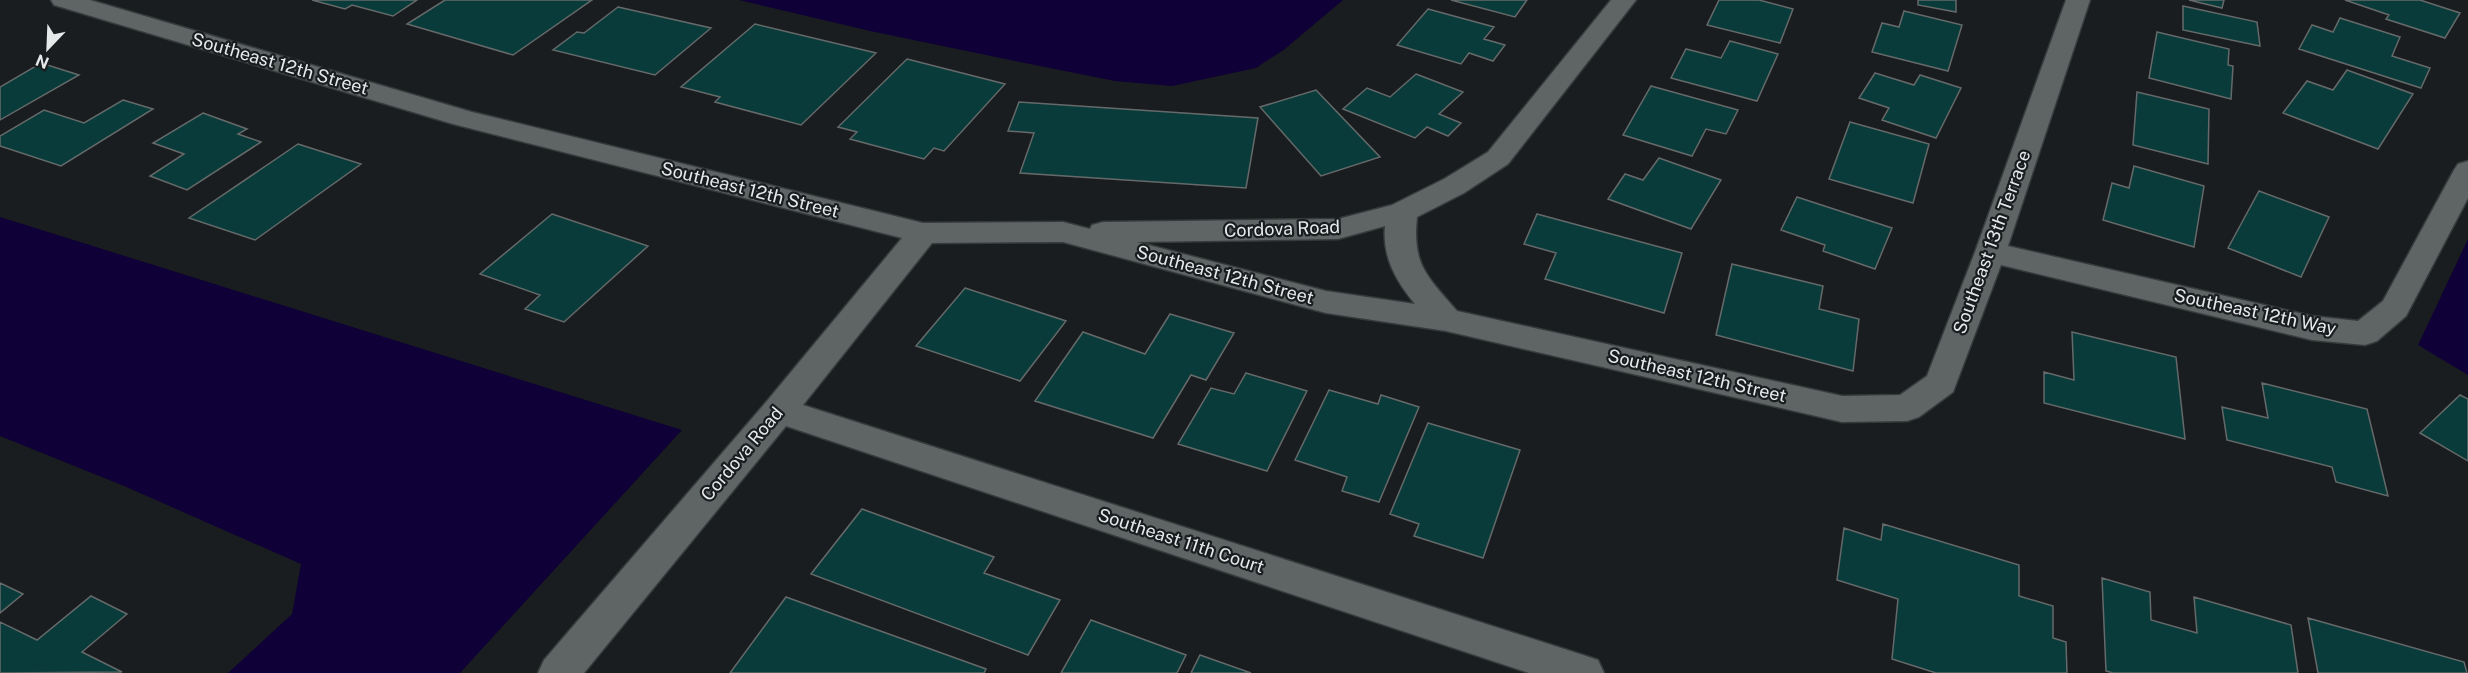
<svg xmlns="http://www.w3.org/2000/svg" width="2468" height="673" viewBox="0 0 2468 673" font-family="'Public Sans',sans-serif">
<style>
.water{fill:#0f0037}
.building{fill:#093b3a;stroke:#656969;stroke-width:1.5}
.lines{fill:none;stroke-linecap:round;stroke-linejoin:round}
.street-casing{stroke:#363a3a;stroke-width:3}
.street{fill:#5f6465;fill-rule:evenodd}
.labels{text-anchor:middle;stroke-width:4.5;stroke-linejoin:round;paint-order:stroke}
.street-label{font-size:18px;fill:#e6e9ea;stroke:#1a1d1f}
</style>
<rect width="100%" height="100%" fill="#1a1d1f"/>
<path class="water" d="M 739,0 L 1343,0 L 1285,49 L 1256,68 L 1172,86 L 1115,81 L 1015,61 L 870,31 Z
M 0,217 L 682,430 L 460,673 L 228,673 L 292,614 L 301,564 L 124,486 L 0,436 Z
M 2468,239 L 2468,375 L 2418,345 Z"/>
<path class="building" d="M 312,0 L 417,0 L 393,16 L 352,5 L 345,9 Z
M 445,0 L 592,0 L 513,55 L 407,24 Z
M 1451,0 L 1527,0 L 1515,17 Z
M 1719,0 L 1759,0 L 1793,9 L 1780,43 L 1707,25 Z
M 1918,0 L 1956,0 L 1956,12 L 1918,5 Z
M 2189,0 L 2224,0 L 2222,8 Z
M 2345,0 L 2420,0 L 2460,13 L 2445,38 L 2386,19 L 2389,15 Z
M 2183,6 L 2257,22 L 2260,46 L 2183,30 Z
M 618,7 L 711,28 L 655,75 L 553,50 L 577,32 L 584,33 Z
M 1428,9 L 1494,27 L 1484,39 L 1505,45 L 1493,61 L 1469,53 L 1461,64 L 1397,45 Z
M 1904,11 L 1962,25 L 1948,71 L 1872,52 L 1882,23 L 1899,27 Z
M 2340,18 L 2400,37 L 2392,56 L 2430,68 L 2421,88 L 2299,49 L 2312,25 L 2333,32 Z
M 755,24 L 876,53 L 801,125 L 715,102 L 720,97 L 681,87 Z
M 2157,32 L 2229,49 L 2228,65 L 2233,66 L 2231,99 L 2149,78 Z
M 1730,41 L 1778,54 L 1757,101 L 1671,78 L 1686,49 L 1721,58 Z
M 907,59 L 1005,84 L 944,151 L 934,148 L 924,159 L 850,139 L 857,132 L 838,127 Z
M 41,63 L 79,75 L 0,120 L 0,87 Z
M 2347,70 L 2413,94 L 2378,149 L 2283,113 L 2307,81 L 2333,90 Z
M 1875,73 L 1914,85 L 1920,75 L 1961,88 L 1936,138 L 1882,120 L 1889,108 L 1859,98 Z
M 1416,74 L 1463,92 L 1439,114 L 1461,123 L 1448,136 L 1427,127 L 1415,138 L 1343,109 L 1367,88 L 1390,97 Z
M 1651,86 L 1738,110 L 1726,134 L 1706,129 L 1692,156 L 1623,135 Z
M 1316,90 L 1380,157 L 1321,176 L 1260,107 Z
M 2137,92 L 2209,109 L 2208,164 L 2133,145 Z
M 123,100 L 153,109 L 61,166 L 0,146 L 0,136 L 44,110 L 84,123 Z
M 1019,102 L 1258,118 L 1246,188 L 1020,173 L 1034,133 L 1008,131 Z
M 203,113 L 247,129 L 238,134 L 261,142 L 187,190 L 150,176 L 184,154 L 153,143 Z
M 1850,122 L 1929,144 L 1913,203 L 1829,179 Z
M 298,144 L 361,164 L 255,240 L 189,218 Z
M 1659,158 L 1721,180 L 1691,229 L 1608,199 L 1625,174 L 1643,180 Z
M 2134,166 L 2204,186 L 2194,247 L 2103,220 L 2112,183 L 2129,188 Z
M 2259,191 L 2329,217 L 2301,277 L 2228,248 Z
M 1797,197 L 1892,228 L 1875,269 L 1823,251 L 1825,245 L 1781,230 Z
M 552,214 L 648,246 L 564,322 L 525,309 L 540,295 L 480,274 Z
M 1537,214 L 1682,253 L 1664,313 L 1545,279 L 1556,253 L 1524,244 Z
M 1732,264 L 1823,286 L 1819,309 L 1859,319 L 1853,371 L 1716,335 Z
M 965,288 L 1066,321 L 1020,381 L 916,346 Z
M 1170,314 L 1234,333 L 1206,380 L 1191,375 L 1153,438 L 1035,401 L 1083,332 L 1145,354 Z
M 2072,332 L 2176,357 L 2185,439 L 2044,403 L 2044,372 L 2074,380 Z
M 1246,373 L 1307,391 L 1267,471 L 1178,444 L 1211,388 L 1234,394 Z
M 2262,383 L 2367,409 L 2388,496 L 2336,482 L 2332,467 L 2227,440 L 2222,407 L 2268,418 Z
M 1329,390 L 1378,404 L 1381,395 L 1419,407 L 1379,502 L 1342,491 L 1347,477 L 1295,460 Z
M 2460,395 L 2468,399 L 2468,461 L 2420,433 Z
M 1428,423 L 1520,450 L 1483,558 L 1414,536 L 1419,524 L 1390,514 Z
M 862,509 L 994,557 L 984,573 L 1060,600 L 1028,655 L 811,574 Z
M 1883,524 L 2019,565 L 2019,596 L 2053,606 L 2053,638 L 2066,642 L 2067,673 L 1936,673 L 1892,659 L 1898,599 L 1837,580 L 1844,528 L 1881,540 Z
M 2102,578 L 2150,592 L 2151,620 L 2197,633 L 2194,597 L 2291,625 L 2298,673 L 2113,673 L 2106,671 Z
M 0,583 L 23,594 L 0,613 Z
M 91,596 L 127,614 L 82,652 L 122,672 L 0,673 L 0,622 L 37,640 Z
M 786,597 L 986,669 L 984,673 L 730,673 Z
M 2308,618 L 2464,662 L 2467,673 L 2318,673 Z
M 1091,620 L 1186,655 L 1177,673 L 1061,673 Z
M 1200,655 L 1251,673 L 1191,673 Z"/>
<g class="lines">
<defs>
<path id="street" d="M 51,0 L 90,0 L 472,112 L 923,223 L 1063,222 L 1090,229 L 1092,225 L 1103,222 L 1338,219 L 1392,205 L 1444,179 L 1488,152 L 1611,0 L 1636,0 L 1508,164 L 1464,193 L 1417,217 C 1412,265 1427,276 1457,311 L 1842,396 L 1900,395 L 1927,376 L 1975,252 L 2066,0 L 2090,0 L 2008,246 L 2312,316 L 2358,321 L 2383,301 L 2454,170 L 2458,164 L 2468,161 L 2468,198 L 2406,316 L 2377,341 L 2365,345 L 2312,340 L 2001,265 L 1953,392 L 1919,417 L 1907,421 L 1842,422 L 1446,331 L 1326,313 L 1063,242 L 932,243 L 803,405 L 1583,655 L 1598,660 L 1604,673 L 1529,673 L 786,426 L 584,673 L 538,673 L 544,660 L 767,401 L 902,238 L 453,124 L 54,5 ZM 1385,226 C 1382,257 1396,281 1415,304 L 1326,291 L 1137,242 L 1338,239 Z"/>
</defs>
<use href="#street" class="street-casing"/>
<use href="#street" class="street"/>
</g>
<g class="labels">
<g class="street-label">
<text transform="translate(280 64) rotate(16)" y="6">Southeast 12th Street</text>
<text transform="translate(750 190) rotate(14)" y="6">Southeast 12th Street</text>
<text transform="translate(1282 229) rotate(-2)" y="6">Cordova Road</text>
<text transform="translate(1992 242) rotate(-70)" y="6">Southeast 13th Terrace</text>
<text transform="translate(1225 275) rotate(15)" y="6">Southeast 12th Street</text>
<text transform="translate(2255 312) rotate(12)" y="6">Southeast 12th Way</text>
<text transform="translate(1697 376) rotate(13)" y="6">Southeast 12th Street</text>
<text transform="translate(742 454) rotate(-50)" y="6">Cordova Road</text>
<text transform="translate(1181 541) rotate(18)" y="6">Southeast 11th Court</text>
</g>
</g>
<g transform="translate(48 48) rotate(203)" stroke="#1a1d1f" stroke-width="4.5" paint-order="stroke">
<path d="M0-4.5L10 22L0 15L-10 22Z" fill="#e6e9ea"/>
<text y="-9" font-size="16" font-weight="bold" text-anchor="middle" fill="#e6e9ea">N</text>
</g>
</svg>
